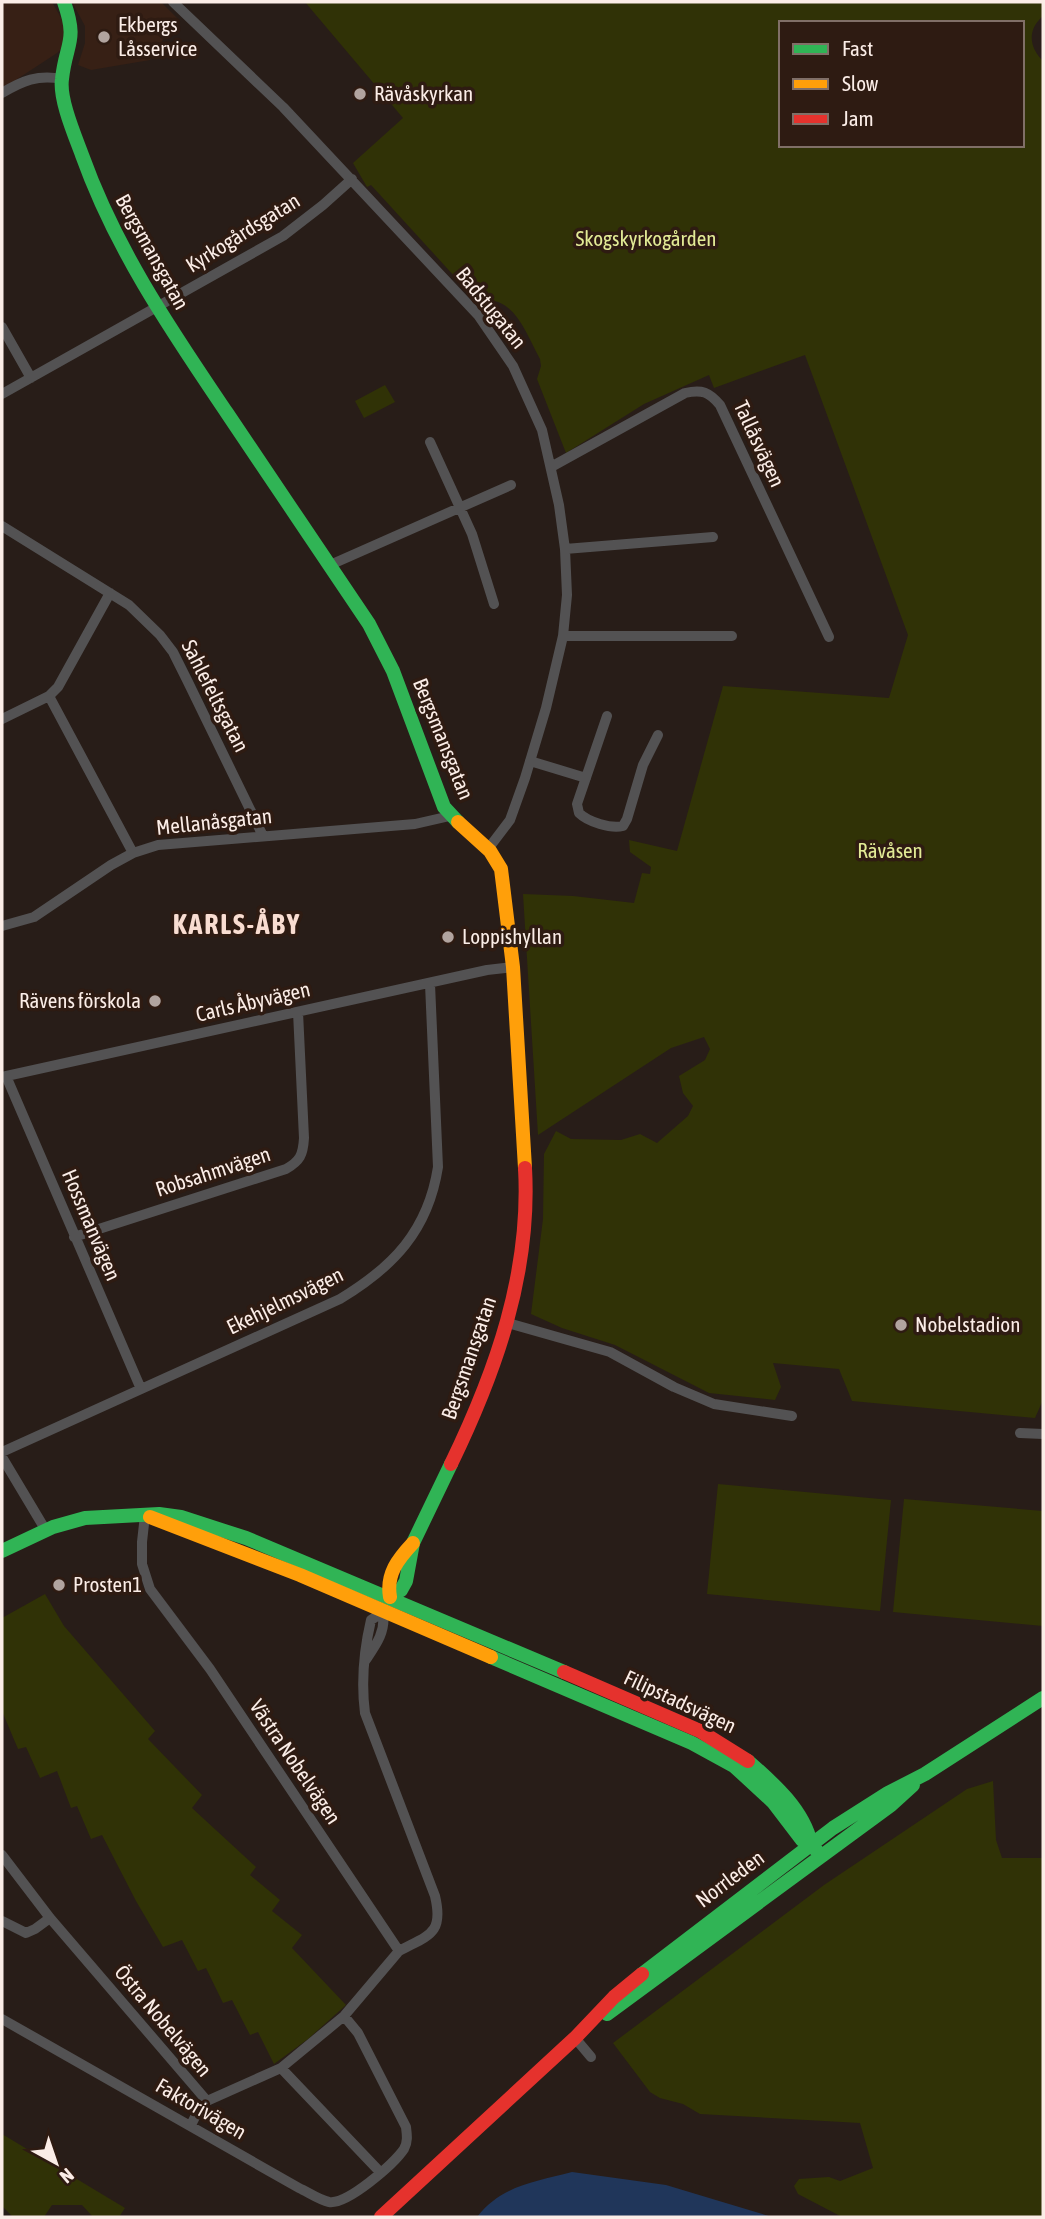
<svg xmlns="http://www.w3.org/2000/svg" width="1045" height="2219" viewBox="0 0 1045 2219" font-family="'Asap Condensed',sans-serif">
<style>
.built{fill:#372015}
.green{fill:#303206;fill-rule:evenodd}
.water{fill:#20365a}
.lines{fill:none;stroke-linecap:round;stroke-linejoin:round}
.street{stroke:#535253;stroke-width:10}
.fast{stroke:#30b455;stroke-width:14}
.slow{stroke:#ff9f0a;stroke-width:14}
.jam{stroke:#e5322d;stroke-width:14}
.poi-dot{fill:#b1a49f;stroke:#2e1b12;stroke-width:2.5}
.labels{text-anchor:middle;stroke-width:7;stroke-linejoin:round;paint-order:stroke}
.poi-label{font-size:21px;fill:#fbede7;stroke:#2e1b12;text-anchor:start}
.street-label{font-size:21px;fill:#fbede7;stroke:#2e1b12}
.park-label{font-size:21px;fill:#e2eb96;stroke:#2e1b12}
.district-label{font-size:28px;font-weight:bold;letter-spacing:2px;fill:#f9ddd1;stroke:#2e1b12}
</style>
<rect width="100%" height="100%" fill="#281d18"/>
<path class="built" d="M 2,2 L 52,2 L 65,25 L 66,44 L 57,53 L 2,89 Z
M 72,2 L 161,2 L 177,18 L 150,60 L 91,70 L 78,65 L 85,43 L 85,26 Z"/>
<path class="green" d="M 305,2 L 1043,2 L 1043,16 C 1027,30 1029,47 1043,61 L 1043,1400 L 1035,1418 L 852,1401 L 839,1369 L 773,1363 L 781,1387 L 775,1400 L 709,1393 L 615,1345 L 562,1328 L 531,1314 L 543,1219 L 544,1154 L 556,1131 L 571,1139 L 621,1140 L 640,1134 L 657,1143 L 688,1116 L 693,1106 L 683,1093 L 679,1076 L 705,1060 L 710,1049 L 704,1037 L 671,1048 L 538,1135 L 523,894 L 573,896 L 634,903 L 642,873 L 650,874 L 651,867 L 630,852 L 629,840 L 677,851 L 723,686 L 889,698 L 908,635 L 805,355 L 714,388 L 709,375 L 644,404 L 566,453 L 537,379 L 541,366 L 540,359 C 525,332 514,293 477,301 L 371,185 L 367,187 L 353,163 L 403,118 ZM 781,23 L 1022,23 L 1022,145 L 781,145 Z
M 385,385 L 395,402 L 364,418 L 355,401 Z
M 718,1484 L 891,1500 L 880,1611 L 707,1594 Z
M 904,1499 L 1043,1511 L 1043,1626 L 893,1612 Z
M 45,1594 L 64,1626 L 155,1731 L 148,1739 L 202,1795 L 192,1808 L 256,1867 L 250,1875 L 280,1900 L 272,1911 L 302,1935 L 292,1948 L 346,2005 L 308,2039 L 274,2064 L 258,2032 L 250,2035 L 232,2000 L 223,2003 L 206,1968 L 198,1971 L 182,1940 L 163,1947 L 136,1901 L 102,1835 L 91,1839 L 77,1806 L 71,1808 L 57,1771 L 40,1778 L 26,1747 L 18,1749 L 2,1711 L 2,1618 Z
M 993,1781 L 996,1840 L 1002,1858 L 1043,1858 L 1043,2217 L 842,2217 L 798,2194 L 794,2186 L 799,2179 L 829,2177 L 840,2181 L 873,2168 L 860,2123 L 700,2114 L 683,2104 L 660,2098 L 650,2092 L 613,2043 L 824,1885 L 967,1789 Z
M 2,2134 L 125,2208 L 119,2217 L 93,2217 L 82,2205 L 52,2205 L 44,2217 L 13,2217 L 2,2206 Z"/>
<path class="water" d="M 572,2172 L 666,2185 L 772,2217 L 477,2217 C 502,2185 535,2182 572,2172 Z"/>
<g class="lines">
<path class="street" d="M 173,2 L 283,107 L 478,315 L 513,366 L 542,430 L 559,505 L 565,549 L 567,595 L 563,636 L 546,708 L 525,778 L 510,820 L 488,849
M 2,93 C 22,81 38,74 62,79
M 2,327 L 31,378
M 2,394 L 283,236 L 323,205 L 352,179
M 430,442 L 472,534 L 494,604
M 551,467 L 685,393 C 702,389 709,392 720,405 L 829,637
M 2,526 L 129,605 L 160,635 L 173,652 L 187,680 L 263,836
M 565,549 L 713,537
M 330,565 L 511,485
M 563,636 L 732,636
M 49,696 L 133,853
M 607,716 L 577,804 L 579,813 C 588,822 611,829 623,826 L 627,819 L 643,765 L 658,735
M 2,719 L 49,696 L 58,687 L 110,593
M 530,761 L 586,778
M 2,926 L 34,917 L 111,865 L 133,853 L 158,845 L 415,824 L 450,816
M 6,1076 L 141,1389
M 2,1077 L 487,970 L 513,967
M 74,1237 L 286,1169 C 300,1161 303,1155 304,1138 L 298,1012
M 508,1323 L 610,1352 L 674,1387 L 714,1404 L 792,1416
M 1020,1433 L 1043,1434
M 2,1452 L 340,1299 C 393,1267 428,1231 438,1167 L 430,984
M 2,1457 L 45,1529
M 145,1515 L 142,1542 L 142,1564 L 150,1589 L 210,1669 L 399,1951 L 344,2016 L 281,2068
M 365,1661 C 376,1645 386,1632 383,1612 L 371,1620 C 364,1650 361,1682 365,1713 L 435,1896 C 444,1934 429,1935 399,1951
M 2,1855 L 50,1918 L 207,2101 L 281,2068 L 380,2172
M 2,1921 L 26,1933 L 35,1929 L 50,1918
M 2,2019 L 299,2188 C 308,2192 319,2200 329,2202 C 347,2205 394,2164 404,2149 C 408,2142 407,2135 406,2127 L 358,2033 L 344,2016
M 575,2038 L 591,2057
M 191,2125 L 199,2109 L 207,2101"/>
<path class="fast" d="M 64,2 C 78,42 66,42 62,79 C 59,99 75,136 82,155 C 116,250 171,330 227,413 C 274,483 322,554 369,624 L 393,671 L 444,807 L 458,822
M 2,1551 L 53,1527 L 85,1518 L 159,1514 L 181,1517 L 246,1538 L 564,1672
M 390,1597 L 401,1590 L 406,1581 L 413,1543 L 451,1464
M 491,1657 L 692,1743 L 734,1766 L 773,1802 L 802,1840 L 811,1844 L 821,1856
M 748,1761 C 773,1783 804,1810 811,1844
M 642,1974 L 833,1828 L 888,1793 L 925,1774 L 1043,1698
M 607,2014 L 891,1805 L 913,1785"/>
<path class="slow" d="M 458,822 L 490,851 L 501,869 L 513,967 L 525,1168
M 150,1517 L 300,1575 L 491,1657
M 390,1597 C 386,1574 398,1559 413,1543"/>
<path class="jam" d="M 451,1464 C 496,1371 531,1273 525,1168
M 564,1672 L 700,1731 L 748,1761
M 381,2217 L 575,2038 L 614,1997 L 642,1974"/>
</g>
<g class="poi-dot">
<circle cx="104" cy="37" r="7"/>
<circle cx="360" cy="94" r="7"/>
<circle cx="448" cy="937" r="7"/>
<circle cx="155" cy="1001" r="7"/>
<circle cx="901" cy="1325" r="7"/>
<circle cx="59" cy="1585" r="7"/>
</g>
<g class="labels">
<g class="poi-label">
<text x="118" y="32">Ekbergs<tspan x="118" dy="24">Låsservice</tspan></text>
<text x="374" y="101">Rävåskyrkan</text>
<text x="462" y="944">Loppishyllan</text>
<text x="141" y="1008" text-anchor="end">Rävens förskola</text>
<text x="915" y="1332">Nobelstadion</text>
<text x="73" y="1592">Prosten1</text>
</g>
<g class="street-label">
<text transform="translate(243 233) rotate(-32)" y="7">Kyrkogårdsgatan</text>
<text transform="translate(152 252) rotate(61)" y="7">Bergsmansgatan</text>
<text transform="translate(491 308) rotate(51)" y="7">Badstugatan</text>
<text transform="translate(759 444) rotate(65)" y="7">Tallåsvägen</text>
<text transform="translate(215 696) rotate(63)" y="7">Sahlefeltsgatan</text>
<text transform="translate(443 739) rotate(68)" y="7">Bergsmansgatan</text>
<text transform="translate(214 822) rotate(-6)" y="7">Mellanåsgatan</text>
<text transform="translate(253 1002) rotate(-13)" y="7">Carls Åbyvägen</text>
<text transform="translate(213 1172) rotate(-18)" y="7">Robsahmvägen</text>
<text transform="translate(91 1225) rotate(67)" y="7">Hossmanvägen</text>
<text transform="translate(285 1301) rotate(-26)" y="7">Ekehjelmsvägen</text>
<text transform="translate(469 1358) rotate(-71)" y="7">Bergsmansgatan</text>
<text transform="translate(680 1702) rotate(25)" y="7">Filipstadsvägen</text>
<text transform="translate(295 1762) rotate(56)" y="7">Västra Nobelvägen</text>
<text transform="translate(730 1879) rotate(-37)" y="7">Norrleden</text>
<text transform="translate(163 2021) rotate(50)" y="7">Östra Nobelvägen</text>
<text transform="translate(201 2109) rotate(30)" y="7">Faktorivägen</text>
</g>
<g class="park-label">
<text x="646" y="246">Skogskyrkogården</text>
<text x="890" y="858">Rävåsen</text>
</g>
<g class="district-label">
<text x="237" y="934">KARLS-ÅBY</text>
</g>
</g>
<rect width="1045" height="2219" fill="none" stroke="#fbede7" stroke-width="7"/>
<rect x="779" y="21" width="245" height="126" fill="#2e1b12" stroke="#806f67" stroke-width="2"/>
<rect x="793" y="44" width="35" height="10" fill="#30b455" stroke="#806f67" stroke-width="2"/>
<text x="842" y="56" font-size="21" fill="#fbede7">Fast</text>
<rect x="793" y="79" width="35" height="10" fill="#ff9f0a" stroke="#806f67" stroke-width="2"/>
<text x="842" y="91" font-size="21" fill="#fbede7">Slow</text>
<rect x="793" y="114" width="35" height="10" fill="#e5322d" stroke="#806f67" stroke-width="2"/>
<text x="842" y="126" font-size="21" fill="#fbede7">Jam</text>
<g transform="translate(56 2163) rotate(140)" stroke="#2e1b12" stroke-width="5" paint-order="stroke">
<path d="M0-5L12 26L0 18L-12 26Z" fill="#fbede7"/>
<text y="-10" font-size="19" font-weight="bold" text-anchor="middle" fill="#fbede7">N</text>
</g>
</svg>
